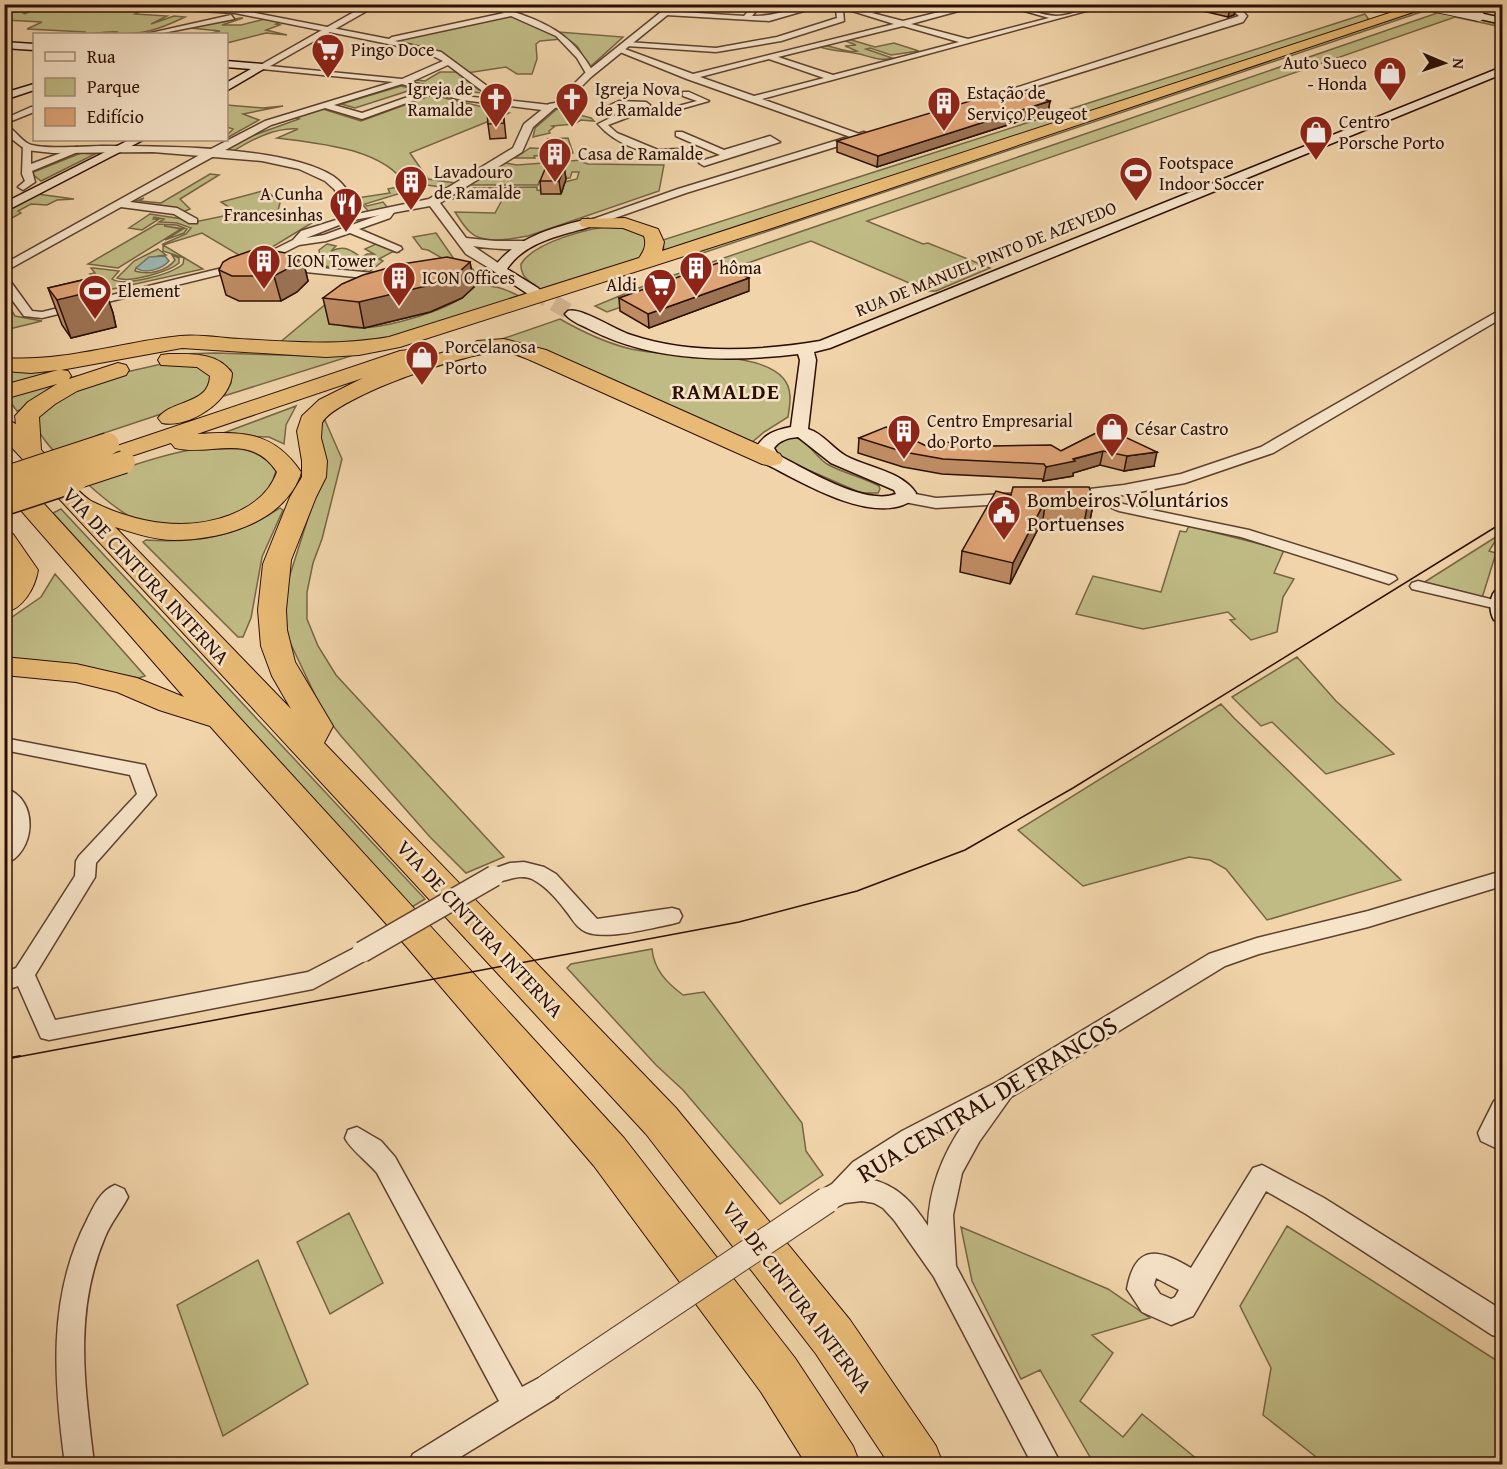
<svg xmlns="http://www.w3.org/2000/svg" width="1507" height="1469" viewBox="0 0 1507 1469" font-family="'Gentium Book Plus',serif">
<style>
.green{fill:#c0bb85;stroke:#766544;stroke-width:1.5}
.water{fill:#9db7b1;stroke:#70746b;stroke-width:1.5}
.lines{fill:none;stroke-linecap:round;stroke-linejoin:round}
.secondary-tunnel{stroke:#d3b691;stroke-width:16;stroke-dasharray:16 8;stroke-linecap:butt}
.minor-casing{stroke:#5d402d;stroke-width:3}
.tertiary-casing{stroke:#5d402d;stroke-width:3}
.secondary-casing{stroke:#2c0f03;stroke-width:3}
.motorway-casing{stroke:#2c0f03;stroke-width:2}
.minor{fill:#f6e3c8;fill-rule:evenodd}
.tertiary{fill:#f6e3c8;fill-rule:evenodd}
.secondary{fill:#f6e3c8;fill-rule:evenodd}
.motorway{fill:#e8ba75;fill-rule:evenodd}
.tram-far1{stroke:#2c0f03;stroke-width:1.5}
.tram{stroke:#2c0f03;stroke-width:2}
.minor-bridge-far1-casing{stroke:#5d402d;stroke-width:23;stroke-linecap:butt}
.minor-bridge-casing{stroke:#5d402d;stroke-width:28;stroke-linecap:butt}
.secondary-bridge-casing{stroke:#2c0f03;stroke-width:12;stroke-linecap:butt}
.motorway-bridge-far1-casing{stroke:#2c0f03;stroke-width:24;stroke-linecap:butt}
.motorway-bridge-casing{stroke:#2c0f03;stroke-width:31;stroke-linecap:butt}
.minor-bridge-far1{stroke:#f6e3c8;stroke-width:20}
.minor-bridge{stroke:#f6e3c8;stroke-width:26}
.secondary-bridge{stroke:#f6e3c8;stroke-width:10}
.motorway-bridge-far1{stroke:#e8ba75;stroke-width:22}
.motorway-bridge{stroke:#e8ba75;stroke-width:28}
.wall{fill:#c08d65;stroke:#2c0f03;stroke-width:1.5}
.shaded-wall{fill:#9c7353;stroke:#2c0f03;stroke-width:1.5}
.building{fill:#dfa476;stroke:#2c0f03;stroke-width:1.5}
.labels{text-anchor:middle;stroke-width:5;stroke-linejoin:round;paint-order:stroke}
.far-poi-label{font-size:18px;fill:#2c0f03;stroke:#f6e3c8;text-anchor:start}
.far-street-label{font-size:18px;fill:#2c0f03;stroke:#f6e3c8}
.poi-label{font-size:21px;fill:#2c0f03;stroke:#f6e3c8;text-anchor:start}
.street-label{font-size:21px;fill:#2c0f03;stroke:#f6e3c8}
.far-district-label{font-size:22px;font-weight:bold;letter-spacing:1.5px;fill:#2c0f03;stroke:#f6e3c8}
.near-street-label{font-size:26px;fill:#2c0f03;stroke:#f6e3c8}
</style>
<rect width="100%" height="100%" fill="#f1d4aa"/>
<filter id="stains"><feTurbulence type="fractalNoise" baseFrequency=".00333" numOctaves="4"/><feColorMatrix values="0 0 0 0 .2 0 0 0 0 .09 0 0 0 0 .02 0 0 0 .5 -.17"/></filter>
<radialGradient id="worn" r=".72"><stop offset=".6" stop-color="#630" stop-opacity="0"/><stop offset="1" stop-color="#630" stop-opacity=".3"/></radialGradient>
<path class="green" d="M 73,5 L 129,8 L 133,11 L 146,8 L 135,14 L 167,16 L 151,24 L 174,16 L 185,17 C 156,31 144,34 112,34 L 118,32 C 110,31 95,34 84,34 L 85,32 L 27,29 L 42,22 L 5,20 L 4,14 L 28,10 L 23,13 L 25,14 L 36,8 L 55,8 L 53,11 L 63,11 Z
M 1426,8 L 1430,9 L 703,253 L 700,251 Z
M 1443,11 L 1502,24 L 1502,27 L 1455,17 L 867,221 L 923,244 L 928,243 L 990,268 L 936,291 L 928,291 L 811,241 L 607,312 L 595,306 L 651,283 Z
M 1365,14 L 1369,20 L 664,252 L 663,240 Z
M 516,15 L 562,39 L 540,41 L 536,44 L 537,59 L 532,74 L 517,74 L 506,67 L 467,73 L 440,53 L 392,41 Z
M 240,18 L 243,18 L 222,25 L 241,25 L 265,19 L 281,22 L 276,24 L 280,25 L 266,30 L 287,35 L 266,33 L 227,43 L 226,34 L 208,34 L 220,31 L 190,28 Z
M 558,32 L 623,37 L 590,67 L 577,46 Z
M 848,39 L 875,47 L 894,43 L 919,51 L 891,55 L 870,48 L 866,49 L 892,58 C 878,62 868,55 854,53 C 842,51 831,51 817,46 C 831,43 844,54 857,51 L 845,46 L 856,45 L 843,40 Z
M 440,72 L 456,72 L 483,93 L 435,89 L 437,86 L 411,82 L 417,80 L 425,81 Z
M 401,86 L 414,89 L 355,108 L 341,104 Z
M 432,95 L 509,113 L 410,153 L 428,179 L 455,183 L 447,188 L 427,185 L 365,204 L 367,206 L 383,202 L 388,208 L 369,212 L 357,198 L 390,193 L 388,189 L 406,185 C 383,148 317,143 277,138 L 298,129 C 275,127 251,140 232,152 L 225,150 L 246,138 L 299,119 L 294,117 L 323,109 L 361,121 Z
M 227,105 L 263,108 L 283,106 L 243,114 L 259,120 L 227,138 L 227,135 L 233,129 L 227,127 Z
M 557,109 L 591,118 L 594,121 L 581,120 L 574,124 L 552,126 L 554,127 L 549,131 L 550,133 L 533,137 L 535,128 Z
M 568,138 L 573,153 L 534,156 L 535,158 L 515,158 L 530,148 L 554,149 L 562,141 L 547,139 Z
M 81,153 L 95,154 L 41,181 L 31,173 Z
M 582,160 L 582,162 L 588,164 L 664,165 L 659,191 L 528,236 C 511,239 483,245 470,232 C 464,227 459,218 455,212 L 495,213 L 502,200 L 452,199 L 473,188 L 537,187 L 537,190 L 560,194 L 565,182 L 577,179 L 579,172 L 572,172 L 570,178 L 547,179 L 545,182 L 539,182 L 538,185 L 470,185 L 453,194 L 487,172 L 496,172 L 494,169 L 505,163 L 517,165 Z
M 210,174 L 219,175 L 180,199 L 190,209 L 183,212 L 131,203 L 144,198 L 140,201 L 161,203 Z
M 266,190 L 280,203 L 277,214 L 297,214 L 295,219 L 320,218 L 249,261 L 202,233 L 163,245 L 203,269 L 104,291 L 90,274 L 95,273 L 91,268 L 94,268 L 119,271 L 112,279 C 124,287 172,274 183,264 L 184,258 L 163,251 L 163,244 L 186,234 L 191,228 L 177,223 L 159,222 L 164,219 L 154,217 L 153,219 L 159,219 L 142,230 L 129,228 L 150,214 L 183,219 L 190,223 L 238,213 L 221,202 Z
M 37,194 L 74,199 L 57,200 L 47,205 L 31,204 L 18,211 L 21,213 L 5,222 L 5,212 Z
M 157,224 L 177,225 L 187,229 L 184,233 L 165,240 L 183,229 L 164,226 L 181,229 L 118,268 L 88,264 Z
M 616,226 L 643,234 L 647,243 L 641,258 L 546,291 C 534,285 520,279 521,264 C 534,242 591,227 616,226 Z
M 436,233 L 454,259 L 447,261 L 428,250 L 422,249 L 413,237 Z
M 378,243 L 400,252 L 392,252 L 379,259 L 383,261 L 369,272 L 363,271 L 375,262 C 367,260 360,265 351,264 L 367,254 L 374,254 L 365,249 Z
M 327,244 L 336,246 L 331,251 C 342,246 348,248 358,255 L 352,259 L 338,257 L 335,260 L 338,261 L 334,263 L 337,264 L 333,267 L 315,265 L 320,256 L 319,250 Z
M 158,249 L 166,255 L 158,256 L 136,268 L 135,271 C 148,275 166,272 175,260 L 172,255 L 179,258 L 179,263 C 169,272 129,283 117,278 L 134,261 Z
M 470,268 L 473,269 L 476,278 L 458,281 L 339,323 C 356,339 444,312 461,298 C 465,296 468,290 470,287 C 491,283 504,288 523,298 L 380,342 L 278,344 L 333,298 Z
M 5,299 L 15,316 L 42,321 L 5,330 Z
M 560,319 C 581,331 604,342 627,348 C 667,360 757,348 783,378 C 793,389 790,404 788,417 L 764,432 L 751,443 L 545,350 L 502,339 Z
M 215,353 L 315,356 L 357,354 L 224,396 L 231,383 L 231,370 L 224,366 L 182,356 L 181,354 Z
M 166,363 L 196,366 L 211,376 L 210,388 L 188,405 L 98,435 L 131,466 C 170,453 249,428 276,471 C 263,524 182,533 138,520 C 117,514 48,451 39,431 C 37,428 37,422 37,418 L 52,399 L 113,375 Z
M 75,366 L 33,378 L 52,383 L 77,376 L 51,387 L 20,410 L 17,411 L 5,395 L 4,370 Z
M 296,406 L 286,425 L 284,444 L 269,437 L 218,435 Z
M 324,418 L 342,459 L 322,539 L 313,563 L 307,592 L 307,619 L 318,646 L 336,675 L 504,857 L 466,873 L 430,837 L 341,736 L 324,714 L 287,636 L 285,607 L 288,581 L 323,471 L 317,427 Z
M 795,437 C 808,441 815,456 827,464 C 843,473 862,477 879,486 L 880,489 L 878,493 L 861,493 L 776,456 L 774,449 C 777,439 786,438 795,437 Z
M 280,508 L 283,510 L 262,557 L 251,618 L 243,637 L 238,637 L 143,542 L 146,540 C 197,543 237,537 280,508 Z
M 61,509 L 425,899 L 412,907 L 53,513 Z
M 1189,526 L 1284,550 L 1274,573 L 1294,579 L 1283,597 L 1277,632 L 1251,640 L 1230,620 L 1235,619 L 1228,612 L 1143,629 L 1076,614 L 1093,576 L 1161,592 L 1180,531 L 1186,532 Z
M 1499,535 L 1489,551 L 1496,553 L 1482,598 L 1423,583 Z
M 55,574 L 145,676 L 139,678 L 106,672 L 5,662 L 5,622 L 41,597 Z
M 1297,657 L 1336,701 L 1394,754 L 1326,774 L 1272,722 L 1261,726 L 1232,697 Z
M 1221,704 L 1234,718 L 1401,880 L 1267,920 L 1226,869 L 1210,860 L 1189,857 L 1083,886 L 1018,830 Z
M 652,949 C 654,970 667,983 683,995 L 704,992 L 802,1123 L 806,1151 L 823,1175 L 780,1204 L 683,1090 L 656,1065 L 567,968 L 571,964 Z
M 349,1213 L 383,1283 L 330,1314 L 297,1242 Z
M 1287,1226 L 1502,1364 L 1502,1464 L 1325,1464 L 1263,1415 L 1271,1368 L 1240,1306 Z
M 961,1227 L 1108,1289 L 1150,1318 L 1092,1335 L 1113,1353 L 1080,1401 L 1123,1437 L 1142,1414 L 1203,1464 L 1094,1464 L 1040,1370 L 1021,1379 L 972,1281 Z
M 258,1260 L 308,1384 L 223,1436 L 177,1305 Z"/>
<path class="water" d="M 165,256 L 169,261 C 161,270 145,274 136,268 L 149,257 Z"/>
<g class="lines">
<path class="secondary-tunnel" d="M 533,291 L 573,314"/>
<defs>
<path id="minor" d="M 77,4 L 235,9 L 389,39 L 392,37 L 504,13 L 484,4 C 497,4 507,10 520,14 C 556,27 574,39 594,73 L 587,75 L 577,58 L 556,36 L 511,16 L 395,41 L 441,52 L 506,100 L 550,105 L 554,108 L 550,111 L 462,100 L 434,93 L 362,119 L 325,108 L 271,125 L 130,202 L 177,208 L 197,219 L 197,223 L 189,223 L 174,214 L 121,207 L 4,272 L 4,264 L 205,152 L 265,121 L 393,82 L 262,69 L 258,67 L 259,65 L 402,79 L 443,61 L 423,51 L 235,13 ZM 448,65 L 493,99 L 462,96 L 411,82 ZM 402,84 L 425,91 L 362,113 L 334,105 Z
M 297,4 L 305,4 L 299,8 Z
M 755,4 L 762,4 L 752,16 C 778,17 802,4 828,4 L 769,21 L 666,15 L 662,13 L 666,11 L 744,16 Z
M 844,4 C 852,4 855,10 863,10 C 876,11 891,4 904,4 L 872,13 L 903,21 L 971,4 L 984,4 L 911,24 L 968,39 L 1049,18 L 1000,4 C 1019,4 1037,15 1056,16 C 1072,16 1093,4 1112,4 L 762,99 L 862,135 L 862,139 L 859,140 L 687,79 L 615,50 L 622,48 L 693,74 L 894,24 L 849,10 L 843,11 L 844,21 L 781,41 L 716,52 L 627,46 L 623,44 L 627,42 L 716,48 L 777,37 L 837,18 L 836,10 L 846,6 ZM 903,26 L 959,42 L 833,75 L 778,57 ZM 769,59 L 824,78 L 754,96 L 700,77 Z
M 231,15 L 234,19 L 158,34 L 146,34 Z
M 683,92 L 689,92 L 709,101 L 656,116 L 656,112 L 697,101 L 683,96 Z
M 619,101 L 646,102 L 650,105 L 646,108 L 617,108 L 637,114 L 608,125 L 617,133 L 658,150 L 678,149 L 678,153 C 651,158 616,145 598,124 L 616,115 L 606,107 Z
M 31,107 L 34,107 L 34,112 L 4,124 L 4,119 Z
M 676,132 L 682,132 L 724,150 L 770,136 L 780,142 L 704,166 L 699,163 L 701,161 L 720,155 L 676,136 Z
M 23,145 L 31,147 L 31,164 L 77,147 L 85,149 L 32,171 L 35,182 L 23,190 L 18,187 L 25,181 L 22,174 Z
M 390,208 L 395,211 L 390,218 L 359,229 L 401,247 L 402,249 L 397,252 L 350,233 L 326,241 L 299,245 L 259,265 L 42,318 L 24,316 L 4,289 L 4,277 L 8,278 L 32,311 L 42,312 L 251,261 L 293,240 L 301,231 L 352,215 L 357,218 L 306,238 L 324,235 L 382,214 Z
M 280,264 L 384,274 L 390,277 L 384,280 L 276,269 L 276,265 Z
M 1081,490 L 1101,493 L 1123,504 L 1249,530 L 1395,576 L 1397,579 L 1389,584 L 1241,537 L 1119,511 L 1093,500 L 1076,497 L 1074,494 Z
M 1418,581 L 1502,602 L 1502,610 L 1412,589 L 1410,586 L 1412,583 Z
M 4,738 L 145,765 L 156,795 L 96,863 L 95,877 L 35,975 L 55,1020 L 308,972 L 362,944 L 370,946 L 373,952 L 370,958 L 313,989 L 49,1040 L 41,1038 L 18,986 L 4,991 L 4,973 L 16,968 L 75,876 L 76,861 L 79,856 L 137,794 L 130,775 L 4,750 Z
M 4,788 C 41,798 35,855 4,864 L 4,842 L 12,824 L 11,817 L 4,805 Z
M 524,862 L 544,867 L 556,874 L 597,919 L 672,908 L 679,910 L 682,916 L 679,922 L 672,924 C 651,928 598,943 581,929 C 575,925 571,917 566,911 C 557,899 546,886 532,879 C 516,872 502,886 487,881 L 484,876 L 487,871 L 510,863 Z
M 1502,871 L 1502,886 L 1368,927 L 1259,954 L 1225,966 L 1011,1097 L 979,1142 L 962,1173 L 953,1215 L 956,1266 L 1061,1464 L 1032,1464 L 934,1277 L 894,1220 L 883,1208 L 874,1203 L 862,1201 L 845,1203 L 827,1212 L 818,1208 L 814,1200 L 818,1192 L 832,1184 L 853,1162 L 902,1131 L 997,1082 L 1209,954 L 1257,938 L 1368,911 ZM 965,1122 C 943,1153 929,1188 928,1226 C 913,1203 898,1185 869,1179 L 920,1147 Z
M 1502,1098 L 1502,1151 L 1481,1141 L 1478,1133 L 1494,1101 Z
M 357,1127 L 381,1141 L 395,1157 L 522,1387 L 548,1373 L 558,1377 L 562,1387 L 558,1397 L 449,1464 L 408,1464 L 413,1454 L 499,1401 L 377,1173 C 368,1162 350,1149 345,1138 L 348,1130 Z
M 1262,1165 L 1324,1198 L 1502,1310 L 1502,1338 L 1492,1335 L 1306,1214 L 1266,1191 L 1193,1316 L 1171,1325 L 1142,1312 L 1127,1289 C 1135,1244 1158,1248 1191,1268 L 1253,1168 ZM 1156,1278 L 1179,1290 L 1175,1297 L 1171,1299 L 1160,1294 L 1154,1285 Z
M 115,1185 L 124,1189 L 128,1197 C 121,1211 111,1222 105,1237 C 73,1313 85,1386 94,1464 L 65,1464 C 54,1382 47,1297 87,1220 C 94,1206 100,1191 115,1185 Z"/>
<path id="tertiary" d="M 368,4 L 379,4 L 265,69 L 257,67 Z
M 671,4 L 681,4 L 591,77 L 561,107 L 555,108 L 533,127 L 522,152 L 440,203 L 466,238 L 495,241 L 532,241 L 534,244 C 524,253 487,248 473,246 L 504,267 L 505,270 L 499,274 L 466,254 L 430,206 L 348,221 L 341,198 L 334,189 L 325,181 L 299,169 L 262,161 L 153,152 L 53,153 L 26,150 L 4,133 L 4,124 C 14,128 20,140 29,144 C 43,150 86,146 102,146 C 160,146 285,146 333,176 C 347,186 353,198 357,214 L 429,199 L 513,148 L 524,124 L 549,104 L 555,103 L 585,73 Z
M 1220,4 L 1238,6 L 1247,16 L 1243,22 L 989,101 L 981,99 L 1239,16 L 1232,10 Z
M 864,132 L 869,135 L 868,137 L 686,193 L 592,226 L 584,226 L 582,223 L 678,189 Z
M 1502,309 L 1502,318 L 1273,453 L 1185,483 L 1124,495 L 1064,502 L 1056,497 L 1064,492 L 1124,485 L 1181,474 L 1261,447 Z
M 905,492 L 936,498 L 1021,493 L 1029,498 L 1021,503 L 936,508 L 899,501 L 897,497 Z"/>
<path id="secondary" d="M 1351,4 L 1410,5 L 1415,8 L 1410,11 L 1375,11 Z
M 1479,13 L 1502,18 L 1502,24 L 1476,18 L 1474,16 Z
M 4,42 L 34,44 L 34,50 L 4,48 Z
M 226,61 L 262,64 L 267,67 L 226,91 L 226,83 L 251,69 L 226,67 Z
M 1502,67 L 1502,74 L 830,348 L 814,352 L 816,360 L 808,429 C 824,434 833,449 846,456 C 869,468 901,471 916,493 C 913,501 910,502 903,505 C 863,520 800,481 764,463 L 756,448 C 764,434 775,430 791,427 L 800,360 L 798,354 C 730,362 655,362 593,331 C 584,326 571,322 565,314 L 568,311 C 581,307 615,330 631,335 C 690,355 760,351 820,341 ZM 798,437 L 831,463 L 894,490 L 896,494 C 865,506 807,470 778,455 L 774,448 C 780,440 788,438 798,437 Z
M 34,84 L 34,90 L 4,100 L 4,93 Z
M 129,140 L 143,140 L 4,212 L 4,203 Z
M 588,219 L 595,223 L 593,226 C 563,235 525,241 507,269 L 538,288 L 541,291 L 538,294 L 528,294 L 492,270 C 514,238 551,228 588,219 Z
M 1502,589 L 1502,621 L 1494,620 C 1489,612 1489,598 1495,591 Z"/>
<path id="motorway" d="M 1417,4 L 1437,4 L 775,227 L 400,347 L 359,355 L 326,357 L 182,348 L 61,370 L 68,371 L 71,376 L 69,379 L 118,363 L 126,365 L 129,370 L 126,375 L 77,391 L 55,404 L 39,417 L 41,450 C 52,461 80,496 93,502 C 113,512 140,521 163,523 C 204,528 262,514 277,472 C 250,431 211,457 175,448 L 171,443 L 116,461 L 108,459 L 104,454 L 108,449 L 400,351 L 408,350 L 416,351 L 419,356 L 416,360 L 474,344 L 477,341 L 504,339 L 546,350 L 780,454 L 783,459 L 780,464 L 771,466 L 762,464 L 530,360 C 522,357 512,352 504,352 C 474,349 335,397 322,423 L 321,438 L 327,461 L 326,477 L 316,497 L 291,560 L 286,610 L 287,630 L 295,662 L 333,726 L 324,743 L 676,1108 L 850,1320 L 936,1446 L 943,1464 L 889,1464 L 816,1354 L 646,1134 L 4,439 L 4,418 L 16,424 L 15,416 L 28,402 L 57,384 L 4,399 L 4,385 L 58,370 L 31,373 L 4,371 L 4,358 C 65,362 121,342 180,336 C 199,334 221,338 240,339 C 291,342 338,346 389,337 L 639,258 C 644,251 647,245 644,236 L 623,228 L 582,227 L 579,223 L 582,219 L 625,218 L 658,229 L 664,242 L 662,251 ZM 363,378 L 319,400 L 302,416 L 297,431 L 302,461 L 302,477 L 290,497 L 263,564 L 258,610 L 261,646 L 272,676 L 291,709 L 115,527 C 134,533 154,540 174,540 C 221,540 282,523 300,476 L 301,472 C 274,432 243,431 197,434 Z
M 169,354 C 191,354 218,352 232,373 C 232,401 188,429 162,423 L 158,418 C 172,399 209,405 210,376 L 197,367 L 161,365 L 158,360 L 161,355 Z
M 4,468 L 13,470 L 624,1138 L 795,1358 L 853,1446 L 860,1464 L 806,1464 L 761,1392 L 594,1166 L 406,946 L 210,726 L 159,710 L 117,692 L 76,682 L 4,675 L 4,657 L 76,664 L 137,678 L 184,697 L 4,491 Z
M 4,532 L 13,534 L 38,570 C 35,588 23,609 4,613 L 4,587 L 8,583 L 10,570 L 4,561 Z"/>
</defs>
<use href="#minor" class="minor-casing"/>
<use href="#tertiary" class="tertiary-casing"/>
<use href="#secondary" class="secondary-casing"/>
<use href="#motorway" class="motorway-casing"/>
<use href="#minor" class="minor"/>
<use href="#tertiary" class="tertiary"/>
<use href="#secondary" class="secondary"/>
<use href="#motorway" class="motorway"/>
<path class="tram-far1" d="M 12,1058 L 739,922 L 857,891 L 965,850 L 1073,788 L 1502,523"/>
<path class="tram" d="M 4,1059 L 20,1056"/>
<defs>
<path id="minor-bridge-far1" d="M 362,952 L 494,876"/>
<path id="minor-bridge" d="M 548,1387 L 827,1200"/>
<path id="secondary-bridge" d="M 1422,4 L 1479,16"/>
<path id="motorway-bridge-far1" d="M 4,478 L 108,444
M 69,480 L 124,462"/>
<path id="motorway-bridge" d="M 4,501 L 74,478"/>
</defs>
<use href="#minor-bridge-far1" class="minor-bridge-far1-casing"/>
<use href="#minor-bridge" class="minor-bridge-casing"/>
<use href="#secondary-bridge" class="secondary-bridge-casing"/>
<use href="#motorway-bridge-far1" class="motorway-bridge-far1-casing"/>
<use href="#motorway-bridge" class="motorway-bridge-casing"/>
<use href="#minor-bridge-far1" class="minor-bridge-far1"/>
<use href="#minor-bridge" class="minor-bridge"/>
<use href="#secondary-bridge" class="secondary-bridge"/>
<use href="#motorway-bridge-far1" class="motorway-bridge-far1"/>
<use href="#motorway-bridge" class="motorway-bridge"/>
</g>
<path class="wall" d="M 1173,4 L 1234,4 L 1236,6 L 1234,15 L 1228,17 Z
M 1487,4 L 1503,4 L 1503,11 L 1486,8 Z
M 1050,101 L 1048,112 L 877,167 L 837,152 L 837,141 Z
M 503,109 L 506,138 L 490,139 L 488,124 Z
M 564,167 L 566,179 L 561,194 L 541,194 L 540,181 Z
M 302,256 L 308,281 L 297,292 L 281,301 L 239,301 L 226,295 L 219,270 Z
M 470,262 L 474,287 L 462,298 L 430,312 L 364,328 L 329,324 L 323,298 Z
M 100,276 L 113,313 L 116,327 L 71,338 L 62,325 L 48,288 Z
M 749,291 L 649,328 L 620,311 L 619,298 Z
M 1106,428 L 1154,466 L 1124,471 L 1100,465 L 1073,473 L 1073,476 L 1043,481 L 1042,479 L 942,474 L 903,467 L 858,453 L 859,438 L 935,450 L 992,446 L 1061,451 Z
M 1011,495 L 1094,500 L 1090,520 L 1086,521 L 1083,528 L 1043,519 L 1010,584 L 960,572 L 962,551 Z"/>
<path class="shaded-wall" d="M 1236,6 L 1234,15 L 1228,17 L 1230,8 Z
M 1050,101 L 1048,112 L 877,167 L 878,156 Z
M 564,167 L 566,179 L 561,194 L 559,181 Z
M 302,256 L 308,281 L 297,292 L 281,301 L 274,276 Z
M 470,262 L 474,287 L 462,298 L 430,312 L 364,328 L 359,302 Z
M 100,276 L 113,313 L 116,327 L 71,338 L 57,300 Z
M 749,278 L 749,291 L 649,328 L 648,314 Z
M 1103,451 L 1100,465 L 1073,473 L 1073,476 L 1043,481 L 1046,467 Z
M 1157,452 L 1154,466 L 1124,471 L 1127,456 Z
M 1046,499 L 1043,519 L 1010,584 L 1013,563 Z
M 1094,500 L 1090,520 L 1086,521 L 1083,528 L 1087,508 L 1090,501 Z"/>
<path class="building" d="M 1215,4 L 1234,4 L 1236,6 L 1230,8 Z
M 1010,89 L 1050,101 L 878,156 L 837,141 Z
M 503,109 L 504,123 L 488,124 L 487,110 Z
M 546,167 L 564,167 L 559,181 L 540,181 Z
M 250,251 L 275,251 L 302,256 L 291,267 L 274,276 L 232,276 L 219,270 L 223,262 L 230,258 Z
M 447,257 L 470,262 L 459,272 L 426,286 L 359,302 L 323,298 L 342,284 L 363,275 L 402,264 Z
M 718,263 L 749,278 L 648,314 L 619,298 Z
M 100,276 L 103,289 L 57,300 L 48,288 Z
M 886,427 L 935,450 L 944,442 L 992,446 L 1051,445 L 1061,451 L 1106,428 L 1157,452 L 1127,456 L 1103,451 L 1073,459 L 1075,461 L 1046,467 L 1044,464 L 943,459 L 904,452 L 859,438 Z
M 1013,487 L 1089,487 L 1094,500 L 1090,501 L 1087,508 L 1046,499 L 1013,563 L 962,551 L 996,491 L 1011,495 Z"/>
<defs>
<symbol id="supermarket-pin" viewBox="-11 -11 22 30"><path d="M0 17L-7.5 6A9.5 9.5 0 1 1 7.5 6Z" fill="#8f2418" stroke="#f6e3c8"/><path d="M-6-5.5h2.5l.6 2H6L4.5 2H-2.5L-4.4-4H-6ZM-1.5 3.2a1.3 1.3 0 1 0 .1 0ZM3 3.2a1.3 1.3 0 1 0 .1 0Z" fill="#fff"/></symbol>
<symbol id="shop-pin" viewBox="-11 -11 22 30"><path d="M0 17L-7.5 6A9.5 9.5 0 1 1 7.5 6Z" fill="#8f2418" stroke="#f6e3c8"/><path d="M-5-2.5h2.3a2.7 3.5 0 0 1 5.4 0H5L5.5 6h-11ZM-1.5-2.5h3a1.5 2.3 0 0 0-3 0Z" fill="#fff"/></symbol>
<symbol id="church-pin" viewBox="-11 -11 22 30"><path d="M0 17L-7.5 6A9.5 9.5 0 1 1 7.5 6Z" fill="#8f2418" stroke="#f6e3c8"/><path d="M-1.2-6h2.4v3.5h3.3v2.4h-3.3V6h-2.4V-.1h-3.3v-2.4h3.3Z" fill="#fff"/></symbol>
<symbol id="building-pin" viewBox="-11 -11 22 30"><path d="M0 17L-7.5 6A9.5 9.5 0 1 1 7.5 6Z" fill="#8f2418" stroke="#f6e3c8"/><path d="M-4-6H4V6H1V3H-1V6H-4ZM-2.5-4.3h1.7v1.8h-1.7ZM.8-4.3h1.7v1.8H.8ZM-2.5-1h1.7V.8h-1.7ZM.8-1h1.7V.8H.8Z" fill="#fff"/></symbol>
<symbol id="stadium-pin" viewBox="-11 -11 22 30"><path d="M0 17L-7.5 6A9.5 9.5 0 1 1 7.5 6Z" fill="#8f2418" stroke="#f6e3c8"/><path d="M0-5a6.5 5 0 1 0 0 10a6.5 5 0 1 0 0-10ZM-3.5-1.8h7v3.6h-7Z" fill="#fff"/></symbol>
<symbol id="restaurant-pin" viewBox="-11 -11 22 30"><path d="M0 17L-7.5 6A9.5 9.5 0 1 1 7.5 6Z" fill="#8f2418" stroke="#f6e3c8"/><path d="M-5-6h1v4h1v-4h1v4h1v-4h1v5L-1.5 .5V6h-2V.5L-5-1ZM5-6V6H3V1.5H1.5Q1.5-4 5-6Z" fill="#fff"/></symbol>
<symbol id="civic-pin" viewBox="-11 -11 22 30"><path d="M0 17L-7.5 6A9.5 9.5 0 1 1 7.5 6Z" fill="#8f2418" stroke="#f6e3c8"/><path d="M-.6-6.5H3V-4.5H.6V-3L4-1V1h2V6H-6V1h2V-1L-.6-3ZM-1.2 2.5V6h2.4V2.5Z" fill="#fff"/></symbol>
</defs>
<g fill-rule="evenodd">
<use href="#supermarket-pin" x="309" y="31" width="38" height="52"/>
<use href="#shop-pin" x="1371" y="54" width="38" height="52"/>
<use href="#church-pin" x="477" y="80" width="38" height="52"/>
<use href="#church-pin" x="553" y="80" width="38" height="52"/>
<use href="#building-pin" x="925" y="84" width="38" height="52"/>
<use href="#shop-pin" x="1297" y="113" width="38" height="52"/>
<use href="#building-pin" x="536" y="135" width="38" height="52"/>
<use href="#stadium-pin" x="1117" y="154" width="38" height="52"/>
<use href="#building-pin" x="392" y="163" width="38" height="52"/>
<use href="#restaurant-pin" x="327" y="185" width="38" height="52"/>
<use href="#building-pin" x="245" y="242" width="38" height="52"/>
<use href="#building-pin" x="677" y="249" width="38" height="52"/>
<use href="#building-pin" x="380" y="259" width="38" height="52"/>
<use href="#supermarket-pin" x="641" y="266" width="38" height="52"/>
<use href="#stadium-pin" x="76" y="272" width="38" height="52"/>
<use href="#shop-pin" x="403" y="338" width="38" height="52"/>
<use href="#shop-pin" x="1093" y="410" width="38" height="52"/>
<use href="#building-pin" x="885" y="412" width="38" height="52"/>
<use href="#civic-pin" x="985" y="493" width="38" height="52"/>
</g>
<g class="labels">
<g class="far-poi-label">
<text x="351" y="56">Pingo Doce</text>
<text x="1367" y="69" text-anchor="end">Auto Sueco<tspan x="1367" dy="21">- Honda</tspan></text>
<text x="473" y="95" text-anchor="end">Igreja de<tspan x="473" dy="21">Ramalde</tspan></text>
<text x="595" y="95">Igreja Nova<tspan x="595" dy="21">de Ramalde</tspan></text>
<text x="967" y="99">Estação de<tspan x="967" dy="21">Serviço Peugeot</tspan></text>
<text x="1339" y="128">Centro<tspan x="1339" dy="21">Porsche Porto</tspan></text>
<text x="578" y="160">Casa de Ramalde</text>
<text x="1159" y="169">Footspace<tspan x="1159" dy="21">Indoor Soccer</tspan></text>
<text x="434" y="178">Lavadouro<tspan x="434" dy="21">de Ramalde</tspan></text>
<text x="323" y="200" text-anchor="end">A Cunha<tspan x="323" dy="21">Francesinhas</tspan></text>
<text x="287" y="267">ICON Tower</text>
<text x="719" y="274">hôma</text>
<text x="422" y="284">ICON Offices</text>
<text x="637" y="291" text-anchor="end">Aldi</text>
<text x="118" y="297">Element</text>
<text x="445" y="353">Porcelanosa<tspan x="445" dy="21">Porto</tspan></text>
<text x="927" y="427">Centro Empresarial<tspan x="927" dy="21">do Porto</tspan></text>
<text x="1135" y="435">César Castro</text>
</g>
<g class="far-street-label">
<text transform="translate(986 259) rotate(-22)" y="6">RUA DE MANUEL PINTO DE AZEVEDO</text>
</g>
<g class="poi-label">
<text x="1027" y="507">Bombeiros Voluntários<tspan x="1027" dy="24">Portuenses</tspan></text>
</g>
<g class="street-label">
<text transform="translate(146 576) rotate(47)" y="7">VIA DE CINTURA INTERNA</text>
<text transform="translate(480 929) rotate(47)" y="7">VIA DE CINTURA INTERNA</text>
<text transform="translate(797 1297) rotate(53)" y="7">VIA DE CINTURA INTERNA</text>
</g>
<g class="far-district-label">
<text x="726" y="399">RAMALDE</text>
</g>
<g class="near-street-label">
<text transform="translate(987 1099) rotate(-31)" y="9">RUA CENTRAL DE FRANCOS</text>
</g>
</g>
<rect width="1507" height="1469" fill="none" stroke="#f1d4aa" stroke-width="24"/>
<rect x="6" y="6" width="1495" height="1457" fill="none" stroke="#2c0f03" stroke-width="3"/>
<rect x="12" y="12" width="1483" height="1445" fill="none" stroke="#2c0f03" stroke-width="1.5"/>
<rect x="33" y="33" width="195" height="108" fill="#f6e3c8" stroke="#a58e79" stroke-width="1.5"/>
<rect x="45" y="52" width="30" height="9" fill="#f6e3c8" stroke="#a58e79" stroke-width="1.5"/>
<text x="87" y="63" font-size="18" fill="#2c0f03">Rua</text>
<rect x="45" y="78" width="30" height="18" fill="#c0bb85" stroke="#a58e79" stroke-width="1.5"/>
<text x="87" y="93" font-size="18" fill="#2c0f03">Parque</text>
<rect x="45" y="108" width="30" height="18" fill="#dfa476" stroke="#a58e79" stroke-width="1.5"/>
<text x="87" y="123" font-size="18" fill="#2c0f03">Edifício</text>
<g transform="translate(1444 63) rotate(92)" stroke="#f6e3c8" stroke-width="4.5" paint-order="stroke">
<path d="M0-4.5L10 22L0 15L-10 22Z" fill="#2c0f03"/>
<text y="-9" font-size="16" font-weight="bold" text-anchor="middle" fill="#2c0f03">N</text>
</g>
<rect width="100%" height="100%" filter="url(#stains)"/>
<rect width="100%" height="100%" fill="url(#worn)"/>
</svg>
